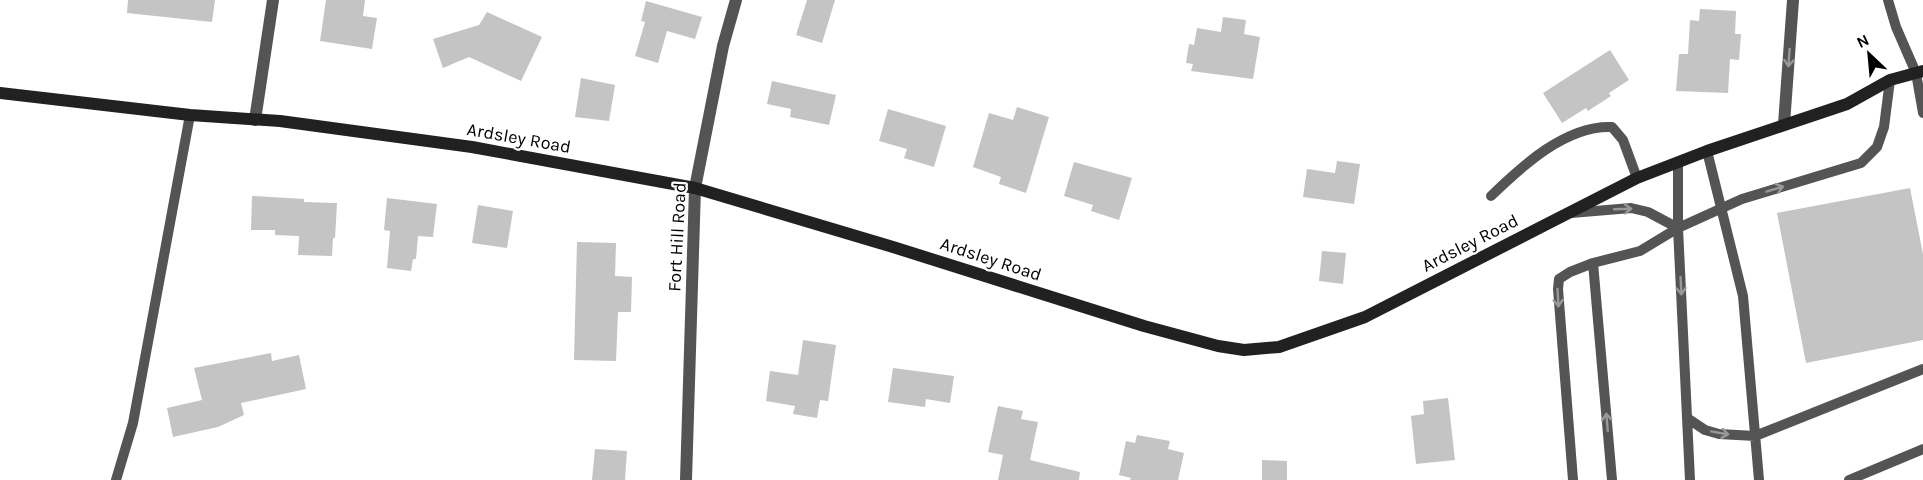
<svg xmlns="http://www.w3.org/2000/svg" width="1923" height="480" viewBox="0 0 1923 480" font-family="Karla,sans-serif">
<style>
.building{fill:#c4c4c4}
.lines{fill:none;stroke-linecap:round;stroke-linejoin:round}
.service{stroke:#545454;stroke-width:10}
.minor{stroke:#545454;stroke-width:12}
.tertiary{stroke:#545454;stroke-width:12}
.secondary{stroke:#212121;stroke-width:12}
.oneway{stroke:#989898}
.labels{text-anchor:middle;stroke-width:4.5;stroke-linejoin:round;paint-order:stroke}
.street-label{font-size:18px;fill:#000;stroke:#fff}
</style>
<rect width="100%" height="100%" fill="#fff"/>
<path class="building" d="M 128,0 L 215,0 L 212,22 L 127,13 Z
M 326,0 L 365,0 L 363,16 L 377,18 L 372,49 L 320,41 Z
M 807,0 L 835,0 L 822,43 L 796,35 Z
M 646,1 L 702,17 L 695,39 L 667,31 L 658,63 L 635,56 L 645,22 L 641,21 Z
M 1700,9 L 1736,11 L 1735,34 L 1741,34 L 1739,60 L 1730,59 L 1728,93 L 1676,91 L 1679,54 L 1688,54 L 1690,20 L 1699,21 Z
M 487,12 L 542,37 L 521,81 L 469,57 L 443,68 L 433,39 L 479,25 Z
M 1223,17 L 1246,20 L 1244,34 L 1260,37 L 1253,79 L 1191,71 L 1193,64 L 1186,63 L 1189,44 L 1194,45 L 1197,28 L 1221,32 Z
M 1610,50 L 1629,80 L 1609,93 L 1611,96 L 1588,111 L 1586,108 L 1562,123 L 1543,93 Z
M 581,78 L 615,85 L 609,121 L 575,117 Z
M 772,81 L 836,95 L 829,125 L 790,117 L 791,109 L 767,104 Z
M 1017,107 L 1049,117 L 1026,193 L 999,184 L 1001,177 L 973,167 L 989,113 L 1013,120 Z
M 888,109 L 946,126 L 934,167 L 904,158 L 907,149 L 879,141 Z
M 1337,161 L 1360,164 L 1354,204 L 1303,197 L 1307,169 L 1335,173 Z
M 1074,162 L 1132,178 L 1119,220 L 1091,211 L 1093,205 L 1064,196 Z
M 1910,188 L 1923,254 L 1923,340 L 1806,363 L 1777,213 Z
M 252,196 L 304,199 L 304,202 L 337,203 L 335,238 L 333,238 L 332,256 L 298,255 L 299,236 L 275,235 L 275,230 L 251,230 Z
M 387,198 L 437,204 L 433,237 L 418,236 L 416,259 L 413,259 L 411,271 L 387,268 L 390,231 L 384,230 Z
M 478,205 L 513,211 L 507,248 L 472,243 Z
M 577,242 L 616,243 L 615,276 L 632,277 L 631,312 L 618,312 L 616,361 L 574,360 Z
M 1322,251 L 1346,253 L 1343,284 L 1319,281 Z
M 803,340 L 836,345 L 828,401 L 820,400 L 817,418 L 793,414 L 795,406 L 766,401 L 770,371 L 798,375 Z
M 271,353 L 272,361 L 299,355 L 306,389 L 241,403 L 244,415 L 218,427 L 173,437 L 167,408 L 202,400 L 194,368 Z
M 893,368 L 954,376 L 950,403 L 926,399 L 925,407 L 888,402 Z
M 1448,398 L 1455,460 L 1416,464 L 1411,416 L 1424,414 L 1423,401 Z
M 998,406 L 1023,411 L 1021,419 L 1038,422 L 1030,460 L 1080,472 L 1079,480 L 998,480 L 1003,455 L 988,452 Z
M 1137,435 L 1170,441 L 1168,449 L 1184,453 L 1178,480 L 1130,480 L 1131,478 L 1119,475 L 1126,441 L 1135,443 Z
M 595,449 L 627,451 L 625,480 L 592,480 Z
M 1262,460 L 1287,461 L 1287,480 L 1262,480 Z"/>
<g class="lines">
<path class="service" d="M 1888,0 L 1896,27 L 1916,73 L 1923,113
M 1707,151 L 1743,296 L 1759,480
M 1678,162 L 1678,228 L 1690,480
M 1491,196 C 1522,166 1566,125 1612,127 L 1623,140 L 1637,178
M 1571,213 L 1631,208 L 1648,212 L 1678,228
M 1593,263 L 1640,251 L 1678,228 L 1742,199 L 1861,163 L 1877,147 L 1884,127 L 1890,80
M 1687,418 L 1705,430 L 1719,434 L 1755,436 L 1923,369
M 116,480 L 133,423 L 190,115
M 1573,480 L 1558,289 L 1559,279 L 1570,272 L 1593,263 L 1612,480
M 1849,480 L 1923,449"/>
<path class="minor" d="M 255,120 L 273,0
M 1784,124 L 1793,0"/>
<path class="tertiary" d="M 686,480 L 695,188 L 723,46 L 736,0"/>
<path class="secondary" d="M 0,93 L 190,115 L 280,121 L 472,147 L 695,188 L 893,247 L 1144,326 L 1218,346 L 1244,350 L 1279,347 L 1365,317 L 1637,178 L 1707,151 L 1847,104 L 1890,80 L 1923,71"/>
</g>
<defs><path id="oneway-shaft" d="M-6 0H5M1.5-3L5.5 0L1.5 3" fill="none" stroke-width="1.6" stroke-linecap="round" stroke-linejoin="round" transform="scale(1.5)"/></defs>
<g class="oneway">
<use href="#oneway-shaft" transform="translate(1789 58) rotate(94)"/>
<use href="#oneway-shaft" transform="translate(1775 189) rotate(-17)"/>
<use href="#oneway-shaft" transform="translate(1623 209) rotate(-2)"/>
<use href="#oneway-shaft" transform="translate(1681 286) rotate(87)"/>
<use href="#oneway-shaft" transform="translate(1558 298) rotate(87)"/>
<use href="#oneway-shaft" transform="translate(1607 422) rotate(-95)"/>
<use href="#oneway-shaft" transform="translate(1720 433) rotate(10)"/>
</g>
<g class="labels">
<g class="street-label">
<text transform="translate(519 138) rotate(10)" y="6">Ardsley Road</text>
<text transform="translate(677 237) rotate(-87)" y="6">Fort Hill Road</text>
<text transform="translate(1470 243) rotate(-27)" y="6">Ardsley Road</text>
<text transform="translate(991 259) rotate(18)" y="6">Ardsley Road</text>
</g>
</g>
<g transform="translate(1869 54) rotate(334)" stroke="#ffffff" stroke-width="4.5" paint-order="stroke">
<path d="M0-4.5L10 22L0 15L-10 22Z" fill="#000000"/>
<text y="-9" font-size="16" font-weight="bold" text-anchor="middle" fill="#000000">N</text>
</g>
</svg>
